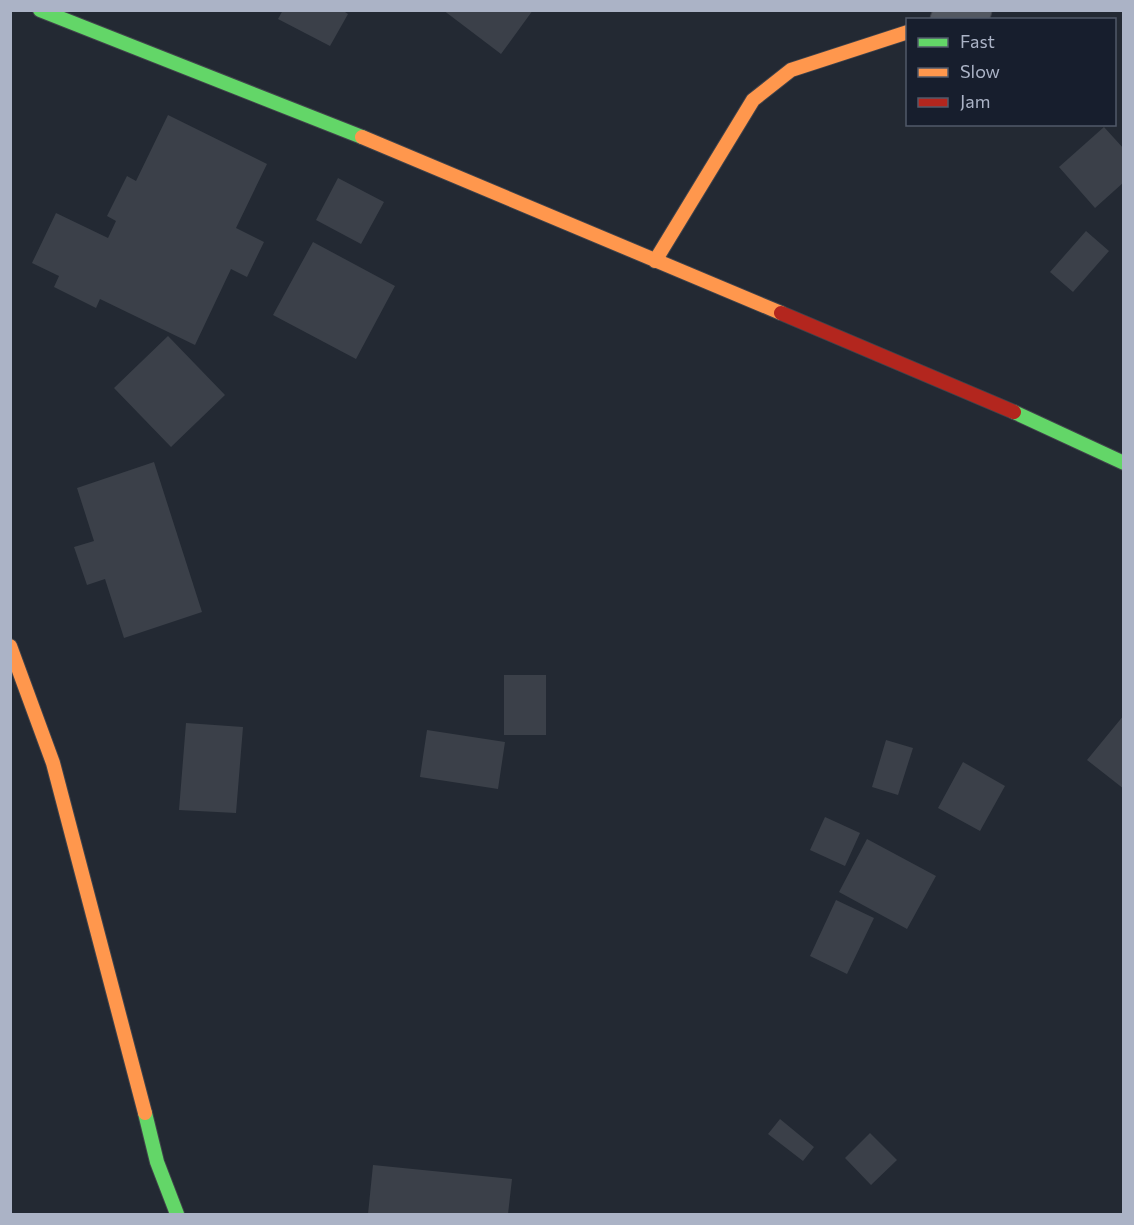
<svg xmlns="http://www.w3.org/2000/svg" width="1134" height="1225" viewBox="0 0 1134 1225" font-family="Commissioner,sans-serif">
<style>
.building{fill:#3b4049}
.lines{fill:none;stroke-linecap:round;stroke-linejoin:round}
.street-casing{stroke:#40434b;stroke-width:35}
.fast-casing{stroke:#40434b;stroke-width:16}
.slow-casing{stroke:#40434b;stroke-width:16}
.jam-casing{stroke:#40434b;stroke-width:16}
.street{stroke:#535861;stroke-width:33}
.fast{stroke:#63d668;stroke-width:14}
.slow{stroke:#ff974d;stroke-width:14}
.jam{stroke:#b3261e;stroke-width:14}
</style>
<rect width="100%" height="100%" fill="#232933"/>
<path class="building" d="M 283,10 L 342,10 L 348,14 L 330,46 L 278,19 Z
M 443,10 L 533,10 L 501,54 Z
M 168,115 L 267,164 L 236,228 L 264,242 L 247,277 L 231,269 L 195,345 L 100,299 L 96,308 L 54,287 L 59,276 L 32,263 L 56,213 L 108,238 L 116,221 L 107,216 L 127,176 L 136,181 Z
M 1104,127 L 1124,149 L 1124,182 L 1095,208 L 1059,167 Z
M 338,178 L 384,202 L 361,244 L 316,220 Z
M 1086,231 L 1109,251 L 1073,292 L 1050,272 Z
M 313,242 L 395,286 L 356,359 L 273,315 Z
M 168,336 L 225,395 L 171,447 L 114,388 Z
M 154,462 L 202,612 L 124,638 L 105,579 L 87,585 L 74,547 L 94,541 L 77,488 Z
M 504,675 L 546,675 L 546,735 L 504,735 Z
M 1124,715 L 1124,789 L 1087,760 Z
M 186,723 L 243,727 L 236,813 L 179,810 Z
M 427,730 L 505,742 L 498,789 L 420,777 Z
M 886,740 L 913,748 L 898,795 L 872,787 Z
M 963,762 L 1005,786 L 980,831 L 938,808 Z
M 825,817 L 860,833 L 845,866 L 810,850 Z
M 867,839 L 936,876 L 907,929 L 839,892 Z
M 836,900 L 874,918 L 847,974 L 810,956 Z
M 780,1119 L 814,1147 L 803,1161 L 768,1134 Z
M 870,1133 L 897,1160 L 871,1185 L 845,1158 Z
M 373,1165 L 512,1179 L 508,1214 L 368,1214 Z"/>
<g class="lines">
<defs>
<path id="street" d="M 947,20 L 975,10"/>
<path id="fast" d="M 40,10 L 362,137
M 1014,412 L 1124,463
M 145,1113 L 157,1162 L 177,1214"/>
<path id="slow" d="M 362,137 L 781,313
M 655,261 L 753,100 L 791,70 L 908,32
M 10,646 L 53,763 L 145,1113"/>
<path id="jam" d="M 781,313 L 1014,412"/>
</defs>
<use href="#street" class="street-casing"/>
<use href="#fast" class="fast-casing"/>
<use href="#slow" class="slow-casing"/>
<use href="#jam" class="jam-casing"/>
<use href="#street" class="street"/>
<use href="#fast" class="fast"/>
<use href="#slow" class="slow"/>
<use href="#jam" class="jam"/>
</g>
<rect width="1134" height="1225" fill="none" stroke="#abb3c6" stroke-width="24"/>
<rect x="906" y="18" width="210" height="108" fill="#171e2d" stroke="#525a6a" stroke-width="1.5"/>
<rect x="918" y="38" width="30" height="9" fill="#63d668" stroke="#525a6a" stroke-width="1.5"/>
<text x="960" y="48" font-size="18" fill="#abb3c6">Fast</text>
<rect x="918" y="68" width="30" height="9" fill="#ff974d" stroke="#525a6a" stroke-width="1.5"/>
<text x="960" y="78" font-size="18" fill="#abb3c6">Slow</text>
<rect x="918" y="98" width="30" height="9" fill="#b3261e" stroke="#525a6a" stroke-width="1.5"/>
<text x="960" y="108" font-size="18" fill="#abb3c6">Jam</text>
</svg>
